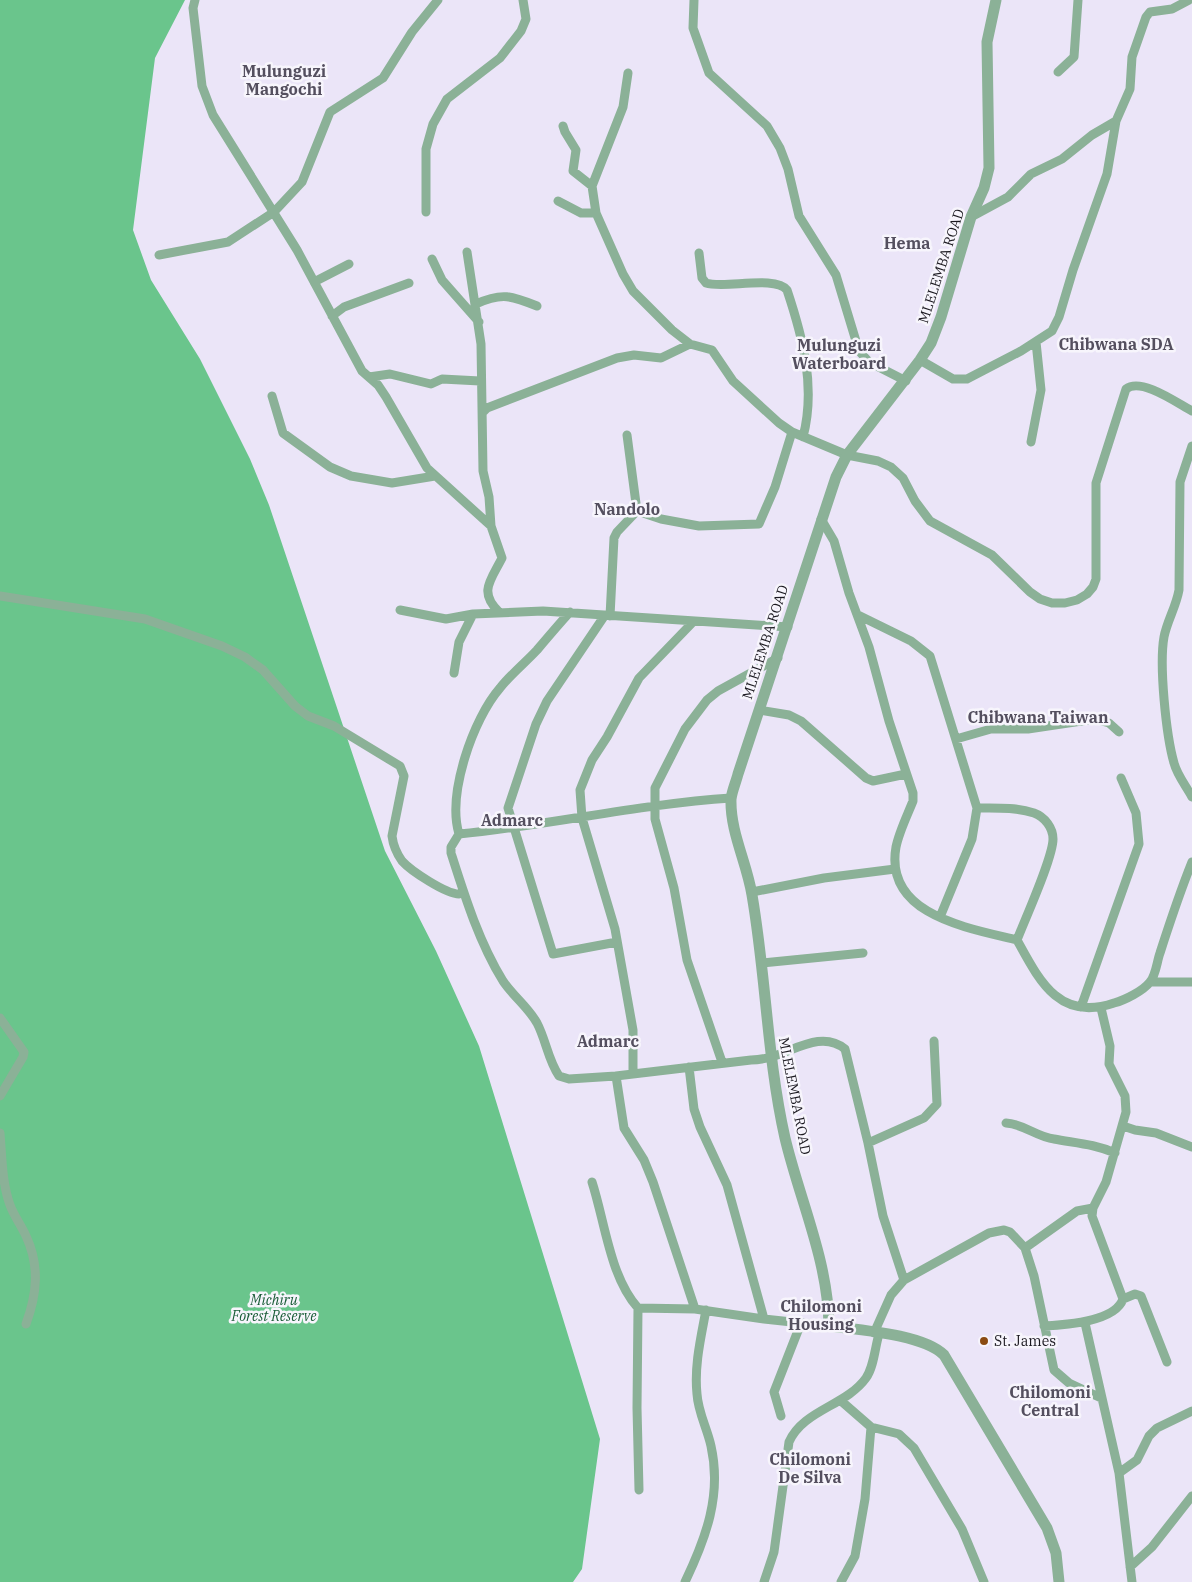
<svg xmlns="http://www.w3.org/2000/svg" width="1192" height="1582" viewBox="0 0 1192 1582" font-family="'IBM Plex Serif',serif">
<style>
.forest{fill:#6ac58c}
.lines{fill:none;stroke-linecap:round;stroke-linejoin:round}
.minor{stroke:#8bb197;stroke-width:9}
.tertiary{stroke:#8bb197;stroke-width:11}
.poi-dot{fill:#8a4a12;stroke:#f7f5fc;stroke-width:2}
.labels{text-anchor:middle;stroke-width:5;stroke-linejoin:round;paint-order:stroke}
.street-label{font-size:14px;fill:#1b1920;stroke:#f7f5fc}
.park-label{font-size:14px;font-style:italic;fill:#195c37;stroke:#f7f5fc}
.poi-label{font-size:14px;fill:#1b1920;stroke:#f7f5fc;text-anchor:start}
.quarter-label{font-size:16px;font-weight:bold;fill:#544f5f;stroke:#f7f5fc}
</style>
<rect width="100%" height="100%" fill="#ebe5f8"/>
<path class="forest" d="M 0,0 L 185,0 L 155,58 L 133,230 L 151,280 L 200,359 L 250,459 L 269,505 L 385,851 L 436,951 L 479,1046 L 600,1439 L 582,1569 L 573,1582 L 0,1582 Z"/>
<g class="lines">
<path class="minor" d="M 195,0 L 193,8 L 202,86 L 213,115 L 297,250 L 362,371 L 378,385 L 386,397 L 427,468 L 491,526
M 694,0 L 693,28 L 709,73 L 767,126 L 780,148 L 788,169 L 799,216 L 836,275 L 859,351 L 869,362 L 906,381
M 1058,72 L 1074,57 L 1078,0
M 563,126 L 565,132 L 576,150 L 573,171 L 592,186 L 596,213 L 623,274 L 633,291 L 672,330 L 690,344 L 712,350 L 733,381 L 779,423 L 792,432 L 847,455 L 878,461 L 891,467 L 903,478 L 915,501 L 930,521 L 992,555 L 1030,592 L 1040,599 L 1052,603 L 1065,603 L 1077,600 L 1087,594 L 1093,587 L 1096,579 L 1096,483 L 1126,389 C 1141,377 1177,403 1192,411
M 592,186 L 623,107 L 628,73
M 558,201 L 581,213 L 596,213
M 426,212 L 426,149 L 433,124 L 447,99 L 500,58 L 521,31 L 526,19 L 523,0
M 971,217 L 1008,197 L 1031,174 L 1062,159 L 1092,135 L 1116,121
M 467,252 L 481,344 L 483,471 L 489,497 L 491,526 L 502,558 C 491,580 478,592 499,612
M 699,253 L 702,278 L 706,283 C 724,289 775,275 787,290 C 803,338 816,387 803,437
M 159,255 L 228,242 L 274,212 L 302,182 L 330,112 L 383,78 L 412,32 L 438,0
M 432,259 L 442,280 L 479,322
M 314,282 L 349,264
M 476,304 C 502,292 512,296 537,306
M 332,316 L 344,307 L 409,283
M 920,360 L 953,379 L 967,379 L 1021,351 L 1052,331 L 1059,317 L 1073,270 L 1107,174 L 1116,121 L 1130,89 L 1132,57 L 1146,17 L 1150,12 L 1172,9 L 1189,0
M 369,377 L 390,374 L 431,384 L 442,379 L 480,381
M 272,396 L 283,433 L 330,467 L 351,476 L 392,483 L 435,476
M 483,412 L 487,408 L 617,358 L 634,355 L 661,358 L 690,344
M 1031,442 L 1041,390 L 1036,342
M 1192,446 L 1180,482 L 1179,590 C 1176,607 1167,621 1164,637 C 1159,665 1166,735 1174,763 C 1177,775 1186,786 1192,797
M 637,511 L 661,519 L 699,526 L 759,524 L 775,487 L 792,432
M 821,519 L 834,541 L 849,593 L 869,647 L 889,721 L 913,793 L 913,801 C 907,816 899,832 896,847 C 884,915 968,928 1017,940 C 1039,980 1059,1022 1114,1003 C 1125,1000 1143,991 1150,982 C 1156,975 1157,961 1160,953 C 1170,922 1180,892 1192,862
M 0,596 L 145,619 L 222,646 L 245,657 L 263,670 L 295,706 L 308,716 L 334,726 L 400,766 L 404,776 L 392,836 C 393,844 397,854 402,861 C 411,871 446,894 459,894 L 462,892
M 400,610 L 446,619 L 473,614 L 543,611 L 788,627
M 605,615 L 547,701 L 536,724 L 508,808 L 553,954 L 617,942
M 858,615 L 911,641 L 930,656 L 977,808 L 972,839 L 940,917
M 610,616 L 614,538 L 617,532 L 637,511 L 627,435
M 454,673 L 459,642 L 473,614
M 759,710 L 789,715 L 801,721 L 866,778 L 873,781 L 906,774
M 956,739 L 991,729 L 1028,729 L 1095,719 L 1109,723 L 1119,732
M 731,798 C 640,804 550,825 459,834 L 451,847 L 451,853 C 465,897 479,942 503,981 C 513,996 528,1007 537,1023 C 546,1040 548,1060 559,1076 L 569,1079 L 616,1076 L 751,1060 C 758,1060 764,1059 771,1057 C 794,1051 822,1030 845,1049 L 868,1143 L 883,1216 L 904,1280
M 977,808 C 996,808 1016,807 1034,813 C 1045,817 1053,828 1053,839 C 1053,858 1025,919 1017,940
M 459,834 C 447,794 473,719 500,688 C 511,674 525,663 537,650 C 548,637 559,624 570,612
M 752,892 L 824,878 L 895,869
M 762,963 L 863,953
M 1150,982 L 1192,982
M 1081,1007 L 1139,844 L 1136,813 L 1121,778
M 0,1018 L 24,1052 L 23,1057 L 0,1096
M 722,1062 L 687,960 L 674,888 L 655,819 L 655,788 L 685,729 L 707,700 L 718,691 L 778,658
M 689,1067 L 694,1109 L 700,1127 L 727,1185 L 764,1319
M 633,1073 L 633,1030 L 615,929 L 582,818 L 580,790 L 592,760 L 607,737 L 639,678 L 693,622
M 616,1076 L 624,1128 L 644,1160 L 653,1182 L 695,1309
M 1006,1123 C 1024,1124 1037,1137 1054,1139 C 1075,1143 1095,1144 1115,1153
M 1123,1126 L 1135,1130 L 1156,1133 L 1192,1147
M 0,1133 C 2,1157 2,1183 10,1205 C 14,1216 21,1225 26,1236 C 40,1266 37,1294 26,1324
M 868,1143 L 924,1118 L 937,1104 L 934,1041
M 592,1182 C 605,1222 610,1277 638,1308 L 695,1309 L 764,1319 L 829,1326
M 1025,1248 L 1077,1211 L 1093,1208
M 1123,1299 L 1135,1294 L 1141,1296 L 1167,1362
M 638,1308 L 637,1408 L 639,1490
M 1085,1323 L 1119,1473 L 1132,1582
M 1044,1326 C 1064,1325 1115,1322 1123,1299 L 1092,1216 L 1093,1208 L 1106,1182 L 1126,1112 L 1125,1096 L 1109,1064 L 1110,1046 L 1101,1008
M 874,1333 L 891,1295 L 904,1280 L 989,1233 L 1004,1230 L 1010,1232 L 1025,1248 L 1034,1276 L 1054,1370 L 1069,1383 L 1101,1398
M 840,1400 L 871,1427 L 899,1434 L 914,1448 L 962,1529 L 984,1582
M 781,1416 L 774,1392 L 801,1323
M 1119,1473 L 1137,1460 L 1149,1436 L 1157,1428 L 1192,1411
M 1130,1567 L 1152,1547 L 1192,1496
M 685,1582 C 706,1538 722,1495 711,1446 C 707,1428 698,1412 697,1394 C 694,1366 701,1337 706,1310
M 764,1582 L 774,1552 L 789,1442 C 803,1410 846,1406 866,1378 C 874,1367 875,1347 879,1334
M 841,1582 L 855,1556 L 865,1499 L 871,1427"/>
<path class="tertiary" d="M 996,0 L 987,42 L 989,168 L 984,188 L 971,217 L 941,317 L 931,343 L 920,360 L 847,455 L 836,477 L 738,774 C 736,782 732,791 731,799 C 730,832 747,863 752,895 C 766,976 767,1058 785,1138 C 800,1201 828,1260 829,1326 C 859,1330 923,1334 944,1355 L 1047,1528 L 1056,1553 L 1059,1582"/>
</g>
<circle class="poi-dot" cx="984" cy="1341" r="5"/>
<g class="labels">
<g class="street-label">
<text transform="translate(941 266) rotate(-72)" y="5">MLELEMBA ROAD</text>
<text transform="translate(765 642) rotate(-72)" y="5">MLELEMBA ROAD</text>
<text transform="translate(795 1096) rotate(79)" y="5">MLELEMBA ROAD</text>
</g>
<g class="park-label">
<text x="274" y="1305">Michiru<tspan x="274" dy="16">Forest Reserve</tspan></text>
</g>
<g class="poi-label">
<text x="994" y="1346">St. James</text>
</g>
<g class="quarter-label">
<text x="284" y="77">Mulunguzi<tspan x="284" dy="18">Mangochi</tspan></text>
<text x="907" y="249">Hema</text>
<text x="1116" y="350">Chibwana SDA</text>
<text x="839" y="351">Mulunguzi<tspan x="839" dy="18">Waterboard</tspan></text>
<text x="627" y="515">Nandolo</text>
<text x="1038" y="723">Chibwana Taiwan</text>
<text x="512" y="826">Admarc</text>
<text x="608" y="1047">Admarc</text>
<text x="821" y="1312">Chilomoni<tspan x="821" dy="18">Housing</tspan></text>
<text x="1050" y="1398">Chilomoni<tspan x="1050" dy="18">Central</tspan></text>
<text x="810" y="1465">Chilomoni<tspan x="810" dy="18">De Silva</tspan></text>
</g>
</g>
</svg>
